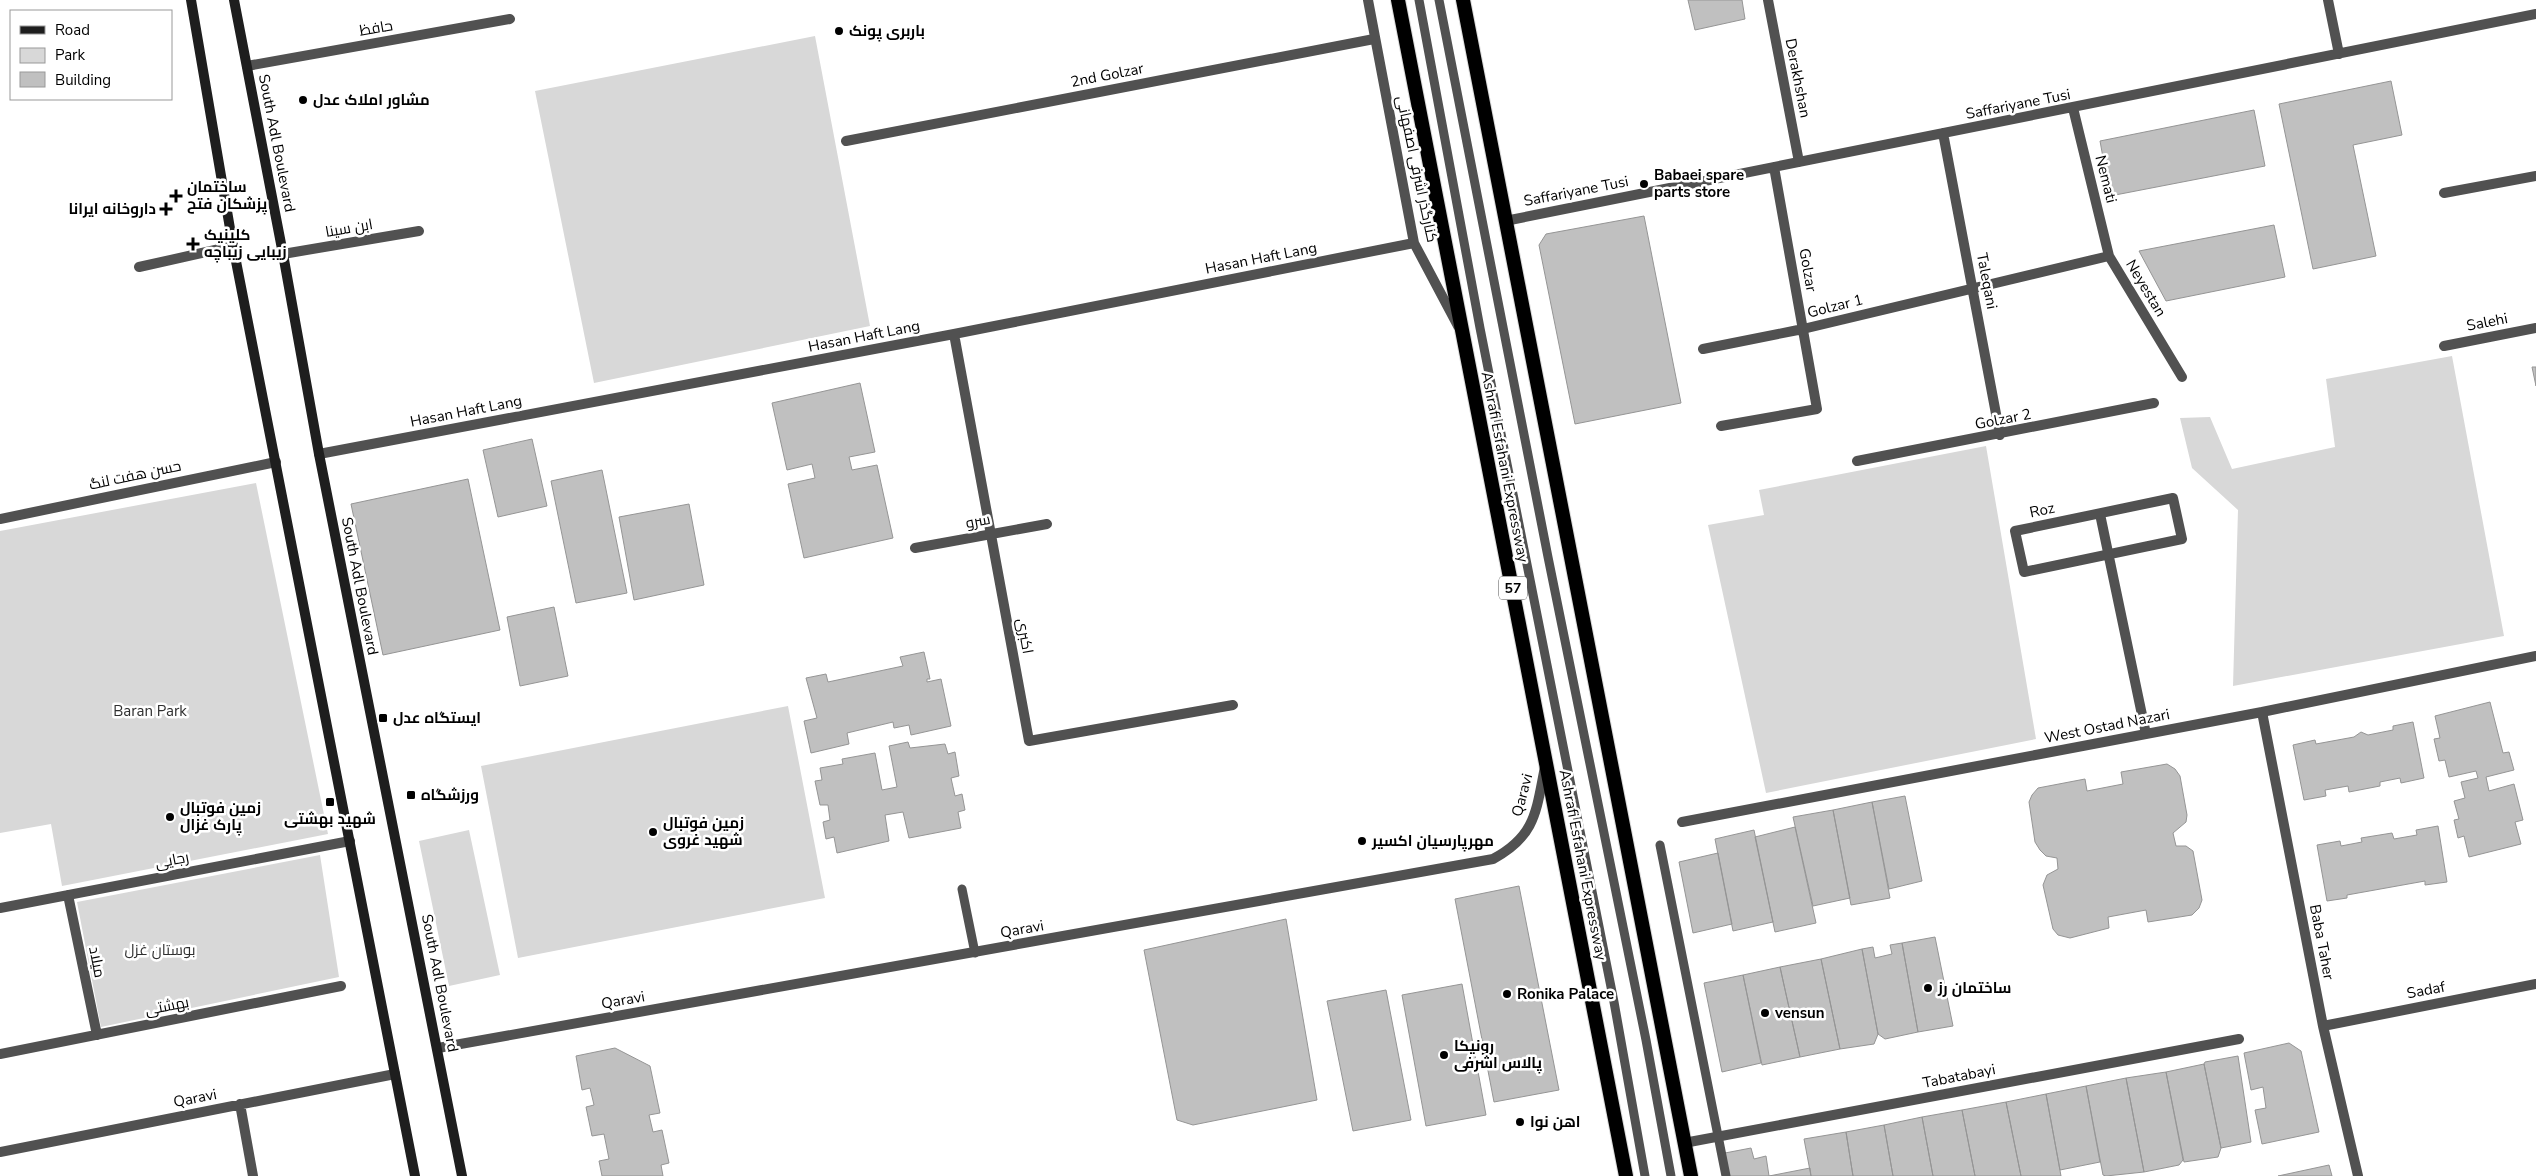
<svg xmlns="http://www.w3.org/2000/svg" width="2536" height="1176" viewBox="0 0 2536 1176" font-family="'Nunito Sans',Cairo,sans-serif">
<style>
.green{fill:#d8d8d8}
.building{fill:#c0c0c0;stroke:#959595}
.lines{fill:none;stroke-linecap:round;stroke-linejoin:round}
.trunk-casing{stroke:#dbdbdb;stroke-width:16}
.service{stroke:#515151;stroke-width:9}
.minor{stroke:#515151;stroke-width:10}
.secondary{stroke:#1e1e1e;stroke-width:10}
.trunk{stroke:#000;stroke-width:14}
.poi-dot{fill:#000;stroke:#fff;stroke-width:2}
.labels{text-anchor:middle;stroke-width:5;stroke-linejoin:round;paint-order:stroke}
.shield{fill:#fff;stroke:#4c4c4c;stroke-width:1}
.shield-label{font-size:14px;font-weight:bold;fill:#000}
.street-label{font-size:15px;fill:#000;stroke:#fff}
.poi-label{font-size:15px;font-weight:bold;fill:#000;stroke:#fff;text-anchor:start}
.park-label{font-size:15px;fill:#2f2f2f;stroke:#fff}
</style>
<rect width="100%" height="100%" fill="#fff"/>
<path class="green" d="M 815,36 L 870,326 L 594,383 L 535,91 Z
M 2452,356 L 2504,636 L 2233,686 L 2238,510 L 2192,468 L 2180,418 L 2210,417 L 2232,469 L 2335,447 L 2326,379 Z
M 1986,446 L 2036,739 L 1766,793 L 1708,525 L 1764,515 L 1759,490 Z
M 256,483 L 328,834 L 62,886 L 51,824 L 0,833 L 0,531 Z
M 788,706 L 825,898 L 518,958 L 481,766 Z
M 469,830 L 500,975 L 449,986 L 419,841 Z
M 320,855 L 339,977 L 101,1027 L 77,902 Z"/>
<path class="building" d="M 1688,0 L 1742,0 L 1745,19 L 1695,30 Z
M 2391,81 L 2402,135 L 2353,145 L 2376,256 L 2313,269 L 2279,104 Z
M 2254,110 L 2265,166 L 2110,196 L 2100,141 Z
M 1644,216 L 1681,403 L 1575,424 L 1539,245 L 1546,234 Z
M 2274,225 L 2285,277 L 2166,301 L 2139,251 Z
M 2532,367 L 2536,367 L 2536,386 Z
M 860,383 L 875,452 L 849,457 L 852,470 L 877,465 L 893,538 L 804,558 L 788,484 L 815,478 L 812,464 L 787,470 L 772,403 Z
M 532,439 L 547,506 L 498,517 L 483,450 Z
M 602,470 L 627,593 L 576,603 L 551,481 Z
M 468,479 L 500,630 L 383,655 L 351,504 Z
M 689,504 L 704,585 L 634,600 L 619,517 Z
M 554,607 L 568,676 L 520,686 L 507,617 Z
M 924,652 L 930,679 L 927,679 L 927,682 L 941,679 L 951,726 L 911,735 L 909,725 L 894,728 L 893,722 L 847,733 L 849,744 L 811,753 L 804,721 L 817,718 L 806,678 L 826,674 L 828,682 L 903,666 L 900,657 Z
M 2490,702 L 2503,753 L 2509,752 L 2514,770 L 2486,777 L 2489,791 L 2514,784 L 2523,820 L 2515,822 L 2521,844 L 2469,857 L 2464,836 L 2458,838 L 2454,820 L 2459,819 L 2454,801 L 2465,798 L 2461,782 L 2478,778 L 2476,771 L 2449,777 L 2445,760 L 2439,761 L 2434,739 L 2440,738 L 2435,716 Z
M 2413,722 L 2424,778 L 2401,783 L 2400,778 L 2380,782 L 2380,786 L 2349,792 L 2348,786 L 2325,790 L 2326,796 L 2304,800 L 2293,745 L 2315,740 L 2316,744 L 2354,737 L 2361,732 L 2368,735 L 2393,730 L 2393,726 Z
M 908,742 L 910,748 L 945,744 L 948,754 L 955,752 L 959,776 L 951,778 L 955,796 L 962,794 L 965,810 L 958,812 L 961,828 L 909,838 L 903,812 L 885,815 L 889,841 L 837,853 L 834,837 L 826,839 L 823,822 L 830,820 L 828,805 L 820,805 L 815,781 L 822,780 L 820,768 L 843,764 L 842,759 L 875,753 L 882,790 L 897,787 L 889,746 Z
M 2167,764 L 2175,769 L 2180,776 L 2187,815 L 2186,822 L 2173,833 L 2176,846 L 2186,846 L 2193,851 L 2202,900 L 2199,908 L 2192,915 L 2148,922 L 2146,910 L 2108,917 L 2109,928 L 2070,938 L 2058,935 L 2053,929 L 2043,885 L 2047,875 L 2058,869 L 2057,858 L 2046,856 L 2040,850 L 2035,842 L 2029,802 L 2032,795 L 2038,788 L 2085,779 L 2087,791 L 2123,784 L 2121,772 Z
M 1905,796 L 1922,881 L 1889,889 L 1872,802 Z
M 1872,802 L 1890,898 L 1851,905 L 1833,810 Z
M 1833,810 L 1850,898 L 1813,906 L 1793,817 Z
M 2438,826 L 2447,882 L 2425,885 L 2425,881 L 2347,895 L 2347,898 L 2327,901 L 2317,845 L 2340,841 L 2341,846 L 2362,842 L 2361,838 L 2392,833 L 2394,839 L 2417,835 L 2416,830 Z
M 1795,827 L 1816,923 L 1775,932 L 1755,837 Z
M 1754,830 L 1773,922 L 1733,931 L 1715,839 Z
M 1718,853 L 1732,924 L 1693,933 L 1679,862 Z
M 1519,886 L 1559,1090 L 1494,1102 L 1455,899 Z
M 1286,919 L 1317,1100 L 1193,1125 L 1177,1120 L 1144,950 Z
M 1935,937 L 1953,1026 L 1918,1032 L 1902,943 Z
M 1902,943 L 1918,1032 L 1885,1039 L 1878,1034 L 1862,949 L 1873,947 L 1875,958 L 1892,954 L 1890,945 Z
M 1862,949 L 1878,1034 L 1874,1044 L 1840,1049 L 1821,959 Z
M 1821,959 L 1840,1049 L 1800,1057 L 1780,967 Z
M 1780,967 L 1800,1057 L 1762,1065 L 1743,975 Z
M 1743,975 L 1761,1063 L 1722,1072 L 1704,983 Z
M 1462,984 L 1486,1115 L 1426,1126 L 1402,995 Z
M 1386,990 L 1411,1120 L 1353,1131 L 1327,1001 Z
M 2289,1043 L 2301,1051 L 2319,1132 L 2262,1144 L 2255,1110 L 2266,1108 L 2263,1087 L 2251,1090 L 2244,1053 Z
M 615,1048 L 650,1066 L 660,1113 L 649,1115 L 653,1132 L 662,1130 L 669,1163 L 661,1165 L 663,1176 L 602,1176 L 599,1161 L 609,1159 L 604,1134 L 592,1136 L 586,1107 L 594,1105 L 590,1088 L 582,1090 L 576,1056 Z
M 2238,1056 L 2251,1142 L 2221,1148 L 2204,1064 L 2205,1062 Z
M 2204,1064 L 2221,1148 L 2218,1157 L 2184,1162 L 2166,1072 Z
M 2166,1072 L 2183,1160 L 2179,1165 L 2144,1172 L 2126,1078 Z
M 2126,1078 L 2144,1172 L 2106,1176 L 2103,1175 L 2086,1086 Z
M 2086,1086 L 2100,1162 L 2060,1170 L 2046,1094 Z
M 2046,1094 L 2061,1176 L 2021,1176 L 2006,1102 Z
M 2006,1102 L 2021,1176 L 1975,1176 L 1962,1110 Z
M 1962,1110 L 1975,1176 L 1933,1176 L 1922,1117 Z
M 1922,1117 L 1933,1176 L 1893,1176 L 1884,1125 Z
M 1884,1125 L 1893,1176 L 1853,1176 L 1846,1132 Z
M 1846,1132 L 1853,1176 L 1811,1176 L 1804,1139 Z
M 1751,1148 L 1754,1159 L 1766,1156 L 1769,1176 L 1729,1176 L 1725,1153 Z
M 2329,1165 L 2332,1176 L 2278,1176 Z
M 1810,1168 L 1811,1176 L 1769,1176 Z"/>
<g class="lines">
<defs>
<path id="trunk" d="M 1398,0 L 1626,1176
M 1463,0 L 1691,1176"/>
</defs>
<use href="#trunk" class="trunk-casing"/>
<path class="service" d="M 1419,0 L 1480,328 L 1614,1002 L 1645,1176
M 1439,0 L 1548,557 L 1646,1040 L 1671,1176
M 1660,845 L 1726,1176
M 962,889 L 975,953"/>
<path class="minor" d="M 1368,0 L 1414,243 L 1458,326
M 1768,0 L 1799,162
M 2328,0 L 2339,54
M 247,66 L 510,19
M 2073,108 L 2109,256
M 1943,133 L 2000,435
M 846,141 L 1374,39
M 2444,193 L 2536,176
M 1505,221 L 2536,14
M 283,254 L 419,231
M 139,267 L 233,246
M 954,334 L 1029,741 L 1233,705
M 2444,346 L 2536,328
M 1703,349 L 1803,329 L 2109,256 L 2182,377
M 1721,426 L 1817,409 L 1774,167
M 319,454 L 954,334 L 1414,243
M 1857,461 L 2154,403
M 2173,498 L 2182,539 L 2024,572 L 2015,531 Z
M 2100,514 L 2146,734
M 0,519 L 276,462
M 915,548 L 1047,524
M 2262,712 L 2323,1026 L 2358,1176
M 1682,822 L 2262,712 L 2536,656
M 68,895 L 97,1035
M 0,908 L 350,841
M 2323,1026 L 2536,984
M 438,1048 L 1493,859 C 1536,836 1536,811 1545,767
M 0,1054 L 341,986
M 240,1104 L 253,1176
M 1684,1143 L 2239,1039
M 0,1152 L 395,1074"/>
<path class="secondary" d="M 191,0 L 233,246 L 415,1176
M 234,0 L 283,254 L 319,454 L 462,1176"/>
<use href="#trunk" class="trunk"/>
</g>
<g class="poi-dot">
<circle cx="839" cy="31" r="5"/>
<circle cx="303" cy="100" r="5"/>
<circle cx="1644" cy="184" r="5"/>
<path d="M173.5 188.5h5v5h5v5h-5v5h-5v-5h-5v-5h5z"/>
<path d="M163.5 201.5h5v5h5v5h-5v5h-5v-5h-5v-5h5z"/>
<path d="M190.5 236.5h5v5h5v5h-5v5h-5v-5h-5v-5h5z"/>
<rect x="378" y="713" width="10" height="10" rx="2.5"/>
<rect x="406" y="790" width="10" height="10" rx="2.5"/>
<rect x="325" y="797" width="10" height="10" rx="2.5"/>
<circle cx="170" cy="817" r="5"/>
<circle cx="653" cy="832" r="5"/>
<circle cx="1362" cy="841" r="5"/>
<circle cx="1928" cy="988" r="5"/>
<circle cx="1507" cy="994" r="5"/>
<circle cx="1765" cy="1013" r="5"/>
<circle cx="1444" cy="1055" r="5"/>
<circle cx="1520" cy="1122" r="5"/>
</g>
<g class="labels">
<rect class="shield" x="1499" y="576.5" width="28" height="23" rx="4"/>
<g class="shield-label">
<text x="1513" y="593">57</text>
</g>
<g class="street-label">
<text transform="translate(376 28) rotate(-10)" y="5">حافظ</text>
<text transform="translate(1107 75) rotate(-11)" y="5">2nd Golzar</text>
<text transform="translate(1798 78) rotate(79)" y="5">Derakhshan</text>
<text transform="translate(2018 104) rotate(-11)" y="5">Saffariyane Tusi</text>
<text transform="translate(277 143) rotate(79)" y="5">South Adl Boulevard</text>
<text transform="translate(1417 169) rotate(78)" y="5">کنارگذر اشرفی اصفهانی</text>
<text transform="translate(2106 179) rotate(76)" y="5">Nemati</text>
<text transform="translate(1576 191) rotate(-11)" y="5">Saffariyane Tusi</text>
<text transform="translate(349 228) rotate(-10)" y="5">ابن سینا</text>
<text transform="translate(1261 258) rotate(-11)" y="5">Hasan Haft Lang</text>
<text transform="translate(1808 270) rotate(80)" y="5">Golzar</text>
<text transform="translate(1987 281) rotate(79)" y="5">Taleqani</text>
<text transform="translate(2146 288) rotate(59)" y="5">Neyestan</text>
<text transform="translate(1835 306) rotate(-14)" y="5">Golzar 1</text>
<text transform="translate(2487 322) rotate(-11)" y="5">Salehi</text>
<text transform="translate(864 336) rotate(-11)" y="5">Hasan Haft Lang</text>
<text transform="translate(466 411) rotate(-11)" y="5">Hasan Haft Lang</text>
<text transform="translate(2003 419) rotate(-11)" y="5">Golzar 2</text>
<text transform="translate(1505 467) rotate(79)" y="5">Ashrafi Esfahani Expressway</text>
<text transform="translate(135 475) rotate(-12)" y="5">حسن هفت لنگ</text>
<text transform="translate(2042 510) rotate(-12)" y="5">Roz</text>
<text transform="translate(978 521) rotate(-11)" y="5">سرو</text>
<text transform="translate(360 586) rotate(79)" y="5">South Adl Boulevard</text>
<text transform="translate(1025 636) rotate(80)" y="5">اکبری</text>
<text transform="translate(2107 726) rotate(-11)" y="5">West Ostad Nazari</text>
<text transform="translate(1522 795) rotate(-75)" y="5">Qaravi</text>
<text transform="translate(172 860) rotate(-11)" y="5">رجایی</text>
<text transform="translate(1583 865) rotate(79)" y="5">Ashrafi Esfahani Expressway</text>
<text transform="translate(1022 929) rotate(-10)" y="5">Qaravi</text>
<text transform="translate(2322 942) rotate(79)" y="5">Baba Taher</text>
<text transform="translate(97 962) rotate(79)" y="5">میلاد</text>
<text transform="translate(440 983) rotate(79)" y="5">South Adl Boulevard</text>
<text transform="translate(2426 990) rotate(-11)" y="5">Sadaf</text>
<text transform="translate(623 1000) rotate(-10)" y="5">Qaravi</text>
<text transform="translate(167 1006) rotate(-11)" y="5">بهشتی</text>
<text transform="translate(1959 1076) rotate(-11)" y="5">Tabatabayi</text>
<text transform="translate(195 1098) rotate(-11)" y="5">Qaravi</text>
</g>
<g class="poi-label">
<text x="849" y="36">باربری پونک</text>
<text x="313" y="105">مشاور املاک عدل</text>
<text x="1654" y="180">Babaei spare<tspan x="1654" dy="17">parts store</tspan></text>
<text x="187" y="192">ساختمان<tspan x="187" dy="17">پزشکان فتح</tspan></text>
<text x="156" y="214" text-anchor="end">داروخانه ایرانا</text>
<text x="204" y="240">کلینیک<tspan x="204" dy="17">زیبایی زیباچه</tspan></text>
<text x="393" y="723">ایستگاه عدل</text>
<text x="421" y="800">ورزشگاه</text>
<text x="180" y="813">زمین فوتبال<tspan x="180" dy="17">پارک غزال</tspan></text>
<text x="330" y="824" text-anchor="middle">شهید بهشتی</text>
<text x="663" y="828">زمین فوتبال<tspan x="663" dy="17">شهید غروی</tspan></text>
<text x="1372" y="846">مهرپارسیان اکسیر</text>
<text x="1938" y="993">ساختمان رز</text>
<text x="1517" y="999">Ronika Palace</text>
<text x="1775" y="1018">vensun</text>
<text x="1454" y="1051">رونیکا<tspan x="1454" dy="17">پالاس اشرفی</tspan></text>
<text x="1530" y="1127">اهن نوا</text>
</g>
<g class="park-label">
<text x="150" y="716">Baran Park</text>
<text x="160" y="955">بوستان غزل</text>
</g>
</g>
<rect x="10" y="10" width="162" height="90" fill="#ffffff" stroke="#999999"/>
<rect x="20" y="26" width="25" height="8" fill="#1e1e1e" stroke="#999999"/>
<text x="55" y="35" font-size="15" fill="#000000">Road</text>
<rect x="20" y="48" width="25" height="15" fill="#d8d8d8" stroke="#999999"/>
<text x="55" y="60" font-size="15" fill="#000000">Park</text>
<rect x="20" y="72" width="25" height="15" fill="#c0c0c0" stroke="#999999"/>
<text x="55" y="85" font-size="15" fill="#000000">Building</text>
</svg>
